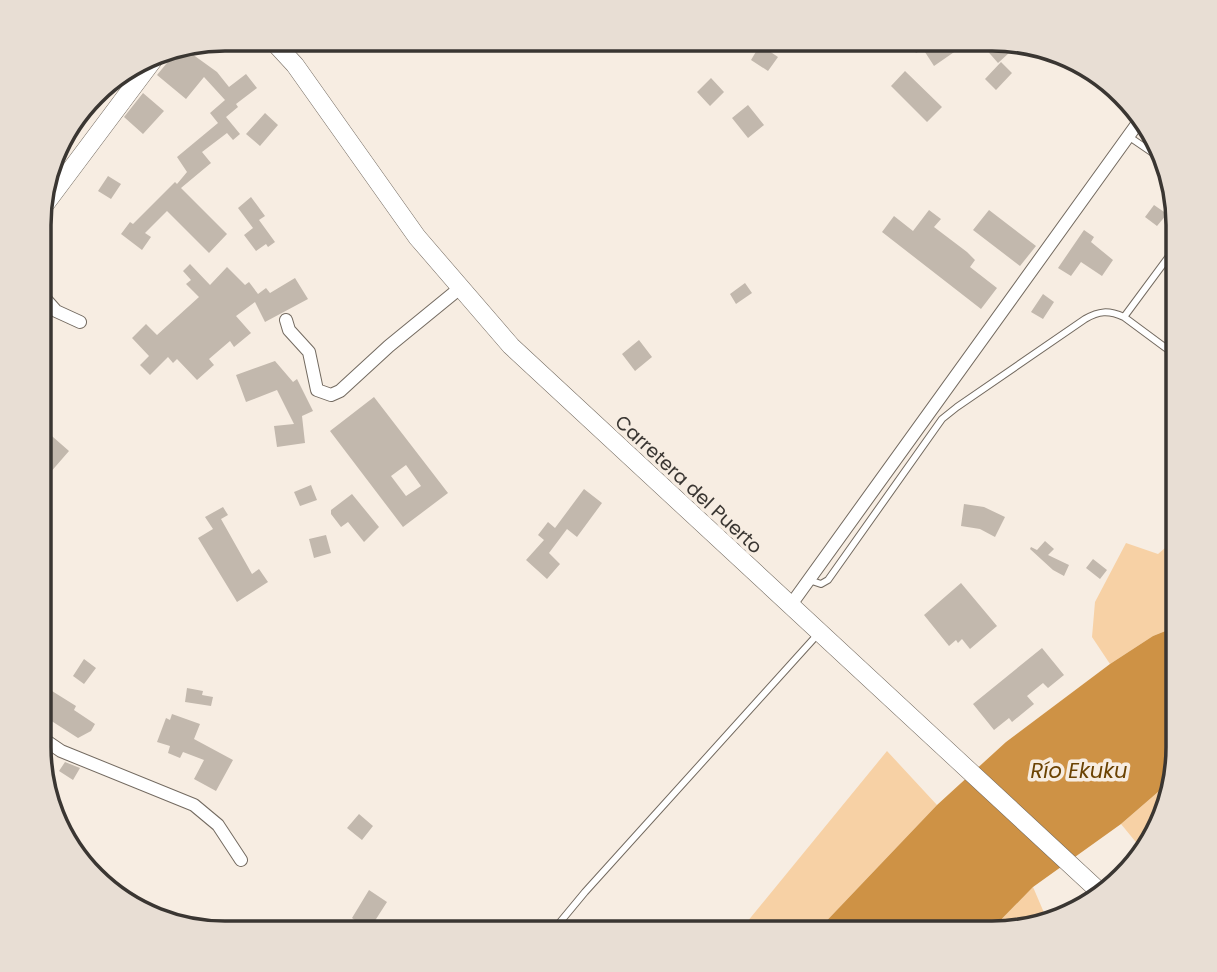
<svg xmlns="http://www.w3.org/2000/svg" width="1217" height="972" viewBox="0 0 1217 972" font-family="Poppins,sans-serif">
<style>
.green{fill:#f7d1a5}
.water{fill:#ce9245}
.building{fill:#c2b8ad;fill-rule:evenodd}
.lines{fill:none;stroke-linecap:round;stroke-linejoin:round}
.lane-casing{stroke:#736a60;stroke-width:8}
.street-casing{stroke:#736a60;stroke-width:14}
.secondary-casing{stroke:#736a60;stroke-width:19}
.lane{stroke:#fff;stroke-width:6}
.street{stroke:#fff;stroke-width:12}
.secondary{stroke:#fff;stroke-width:18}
.labels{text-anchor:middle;stroke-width:7;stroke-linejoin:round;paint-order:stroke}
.street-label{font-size:19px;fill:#3a3632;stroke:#f7ede2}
.water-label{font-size:21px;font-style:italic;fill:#6b4303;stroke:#f7ede2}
.rim{fill:none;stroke:#3a3632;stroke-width:3.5}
</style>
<rect width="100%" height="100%" fill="#f7ede2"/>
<path class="green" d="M 1178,537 L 1178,626 L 1153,636 L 1110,664 L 1092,637 L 1095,602 L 1126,543 L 1158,554 Z
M 887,751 L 937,805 L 815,933 L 738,933 Z
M 1173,779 L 1164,819 L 1144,852 L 1121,824 Z
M 1033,887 L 1048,922 L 988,933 Z"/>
<path class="water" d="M 1178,626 L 1178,760 L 1173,779 L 1121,824 L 1033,887 L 988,933 L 815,933 L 937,805 L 1006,742 L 1110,664 L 1153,636 Z"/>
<path class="building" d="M 907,39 L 973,39 L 934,66 L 923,49 L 916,53 Z
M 977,39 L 1004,39 L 1020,43 L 998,63 Z
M 760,45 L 778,57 L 768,71 L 751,60 Z
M 181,46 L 217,72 L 229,87 L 246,74 L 257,88 L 236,104 L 238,107 L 226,117 L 240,134 L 233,140 L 227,133 L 202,152 L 211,163 L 181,188 L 227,234 L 209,253 L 167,211 L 145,233 L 151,237 L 142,250 L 121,234 L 130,222 L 133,224 L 175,182 L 177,184 L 187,172 L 177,157 L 218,123 L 210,113 L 225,100 L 204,77 L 186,99 L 157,75 Z
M 1001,62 L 1012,73 L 996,90 L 985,79 Z
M 905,71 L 942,107 L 927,122 L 891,86 Z
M 711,78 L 724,92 L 710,106 L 697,92 Z
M 143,93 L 164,111 L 143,134 L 124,117 Z
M 748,105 L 764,125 L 748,138 L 732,118 Z
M 265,113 L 278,125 L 260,146 L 246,134 Z
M 108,176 L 121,184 L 111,199 L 98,191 Z
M 251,197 L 265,216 L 259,220 L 275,242 L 268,247 L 266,244 L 256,251 L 244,235 L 253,228 L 238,208 Z
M 1154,205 L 1167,214 L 1157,226 L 1145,217 Z
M 929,210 L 941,219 L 934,227 L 967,252 L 975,260 L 970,267 L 997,288 L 981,309 L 882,232 L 894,216 L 913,231 Z
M 989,210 L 1036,246 L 1020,266 L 973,230 Z
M 1084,230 L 1094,237 L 1091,242 L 1113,260 L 1102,276 L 1081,262 L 1071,276 L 1058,268 Z
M 190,264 L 210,285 L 227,267 L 245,285 L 249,282 L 258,294 L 266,288 L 270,293 L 295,278 L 308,299 L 265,322 L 255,302 L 236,316 L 251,333 L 234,347 L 230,341 L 209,359 L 214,365 L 197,380 L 177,359 L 173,363 L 168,357 L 150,375 L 140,365 L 149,356 L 132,338 L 146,324 L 157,335 L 199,297 L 186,284 L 191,280 L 183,271 Z
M 745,283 L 752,293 L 736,304 L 730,294 Z
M 1043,294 L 1054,302 L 1043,319 L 1031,312 Z
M 639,340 L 652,357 L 635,371 L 622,354 Z
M 275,361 L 293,382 L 297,379 L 313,411 L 302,416 L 305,443 L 277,447 L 274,426 L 294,424 L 277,390 L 246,402 L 236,375 Z
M 374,397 L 448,493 L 403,527 L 330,431 ZM 406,465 L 421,486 L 406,496 L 391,476 Z
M 45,430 L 69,451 L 49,474 L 40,466 L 40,437 Z
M 311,485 L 317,500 L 300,506 L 294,492 Z
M 584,489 L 602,503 L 577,537 L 567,529 L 549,553 L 560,564 L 547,579 L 526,560 L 544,540 L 538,535 L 548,522 L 555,528 Z
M 352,494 L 379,527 L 364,542 L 348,522 L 341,527 L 331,514 L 331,510 Z
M 964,504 L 984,507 L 1005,517 L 995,537 L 980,529 L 961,526 Z
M 223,507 L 228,515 L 221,519 L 252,574 L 259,569 L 268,582 L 237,602 L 198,538 L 213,529 L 205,517 Z
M 326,535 L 331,553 L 314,558 L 309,539 Z
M 1045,541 L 1054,549 L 1048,555 L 1069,565 L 1064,576 L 1053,570 L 1030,549 L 1031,547 L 1037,550 Z
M 1093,559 L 1107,570 L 1100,579 L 1086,568 Z
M 961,583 L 997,626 L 970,649 L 962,639 L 958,643 L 956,640 L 949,646 L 924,615 Z
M 1042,648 L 1064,675 L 1048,688 L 1043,683 L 1027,696 L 1034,704 L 1012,722 L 1009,718 L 994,730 L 973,704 Z
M 84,659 L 96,668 L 84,684 L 73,676 Z
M 187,688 L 203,691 L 202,695 L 213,697 L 211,706 L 185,702 Z
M 52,691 L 76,706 L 74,710 L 95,724 L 91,731 L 78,738 L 39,713 Z
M 172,714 L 200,724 L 194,739 L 233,760 L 216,791 L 194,779 L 204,760 L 183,752 L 180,758 L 168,753 L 170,746 L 157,742 L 166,718 L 170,720 Z
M 65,762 L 80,768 L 73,780 L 59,771 Z
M 359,814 L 373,826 L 362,840 L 347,828 Z
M 369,890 L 387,902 L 369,930 L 352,918 Z"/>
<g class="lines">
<defs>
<path id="lane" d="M 1128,136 L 1166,162
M 1124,317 L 1178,244
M 809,580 L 821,584 L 828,580 L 942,419 L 957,407 L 1085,319 C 1099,311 1108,310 1124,317 L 1178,357
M 551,933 L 585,892 L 818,634"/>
<path id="street" d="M 40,293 L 56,311 L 80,322
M 286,320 L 289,330 L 309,352 L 317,390 L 331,395 L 340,391 L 389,346 L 460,288
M 790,606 L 1140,120
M 39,736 L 61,751 L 194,805 L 218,825 L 241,860"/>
<path id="secondary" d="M 271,39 L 295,65 L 417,237 L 511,346 L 1101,893
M 40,211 L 159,52"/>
</defs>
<use href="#lane" class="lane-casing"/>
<use href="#street" class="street-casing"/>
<use href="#secondary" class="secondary-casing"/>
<use href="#lane" class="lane"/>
<use href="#street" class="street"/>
<use href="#secondary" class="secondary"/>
</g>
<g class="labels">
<g class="street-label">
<text transform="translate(689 484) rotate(43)" y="7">Carretera del Puerto</text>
</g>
<g class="water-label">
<text x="1079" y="778">Río Ekuku</text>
</g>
</g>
<path d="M0 0H1217V972H0ZM225 51H992A174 174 0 0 1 1166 225V747A174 174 0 0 1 992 921H225A174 174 0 0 1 51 747V225A174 174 0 0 1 225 51Z" fill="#e8ded4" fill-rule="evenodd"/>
<path class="rim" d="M225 51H992A174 174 0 0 1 1166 225V747A174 174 0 0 1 992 921H225A174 174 0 0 1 51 747V225A174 174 0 0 1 225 51Z"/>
</svg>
